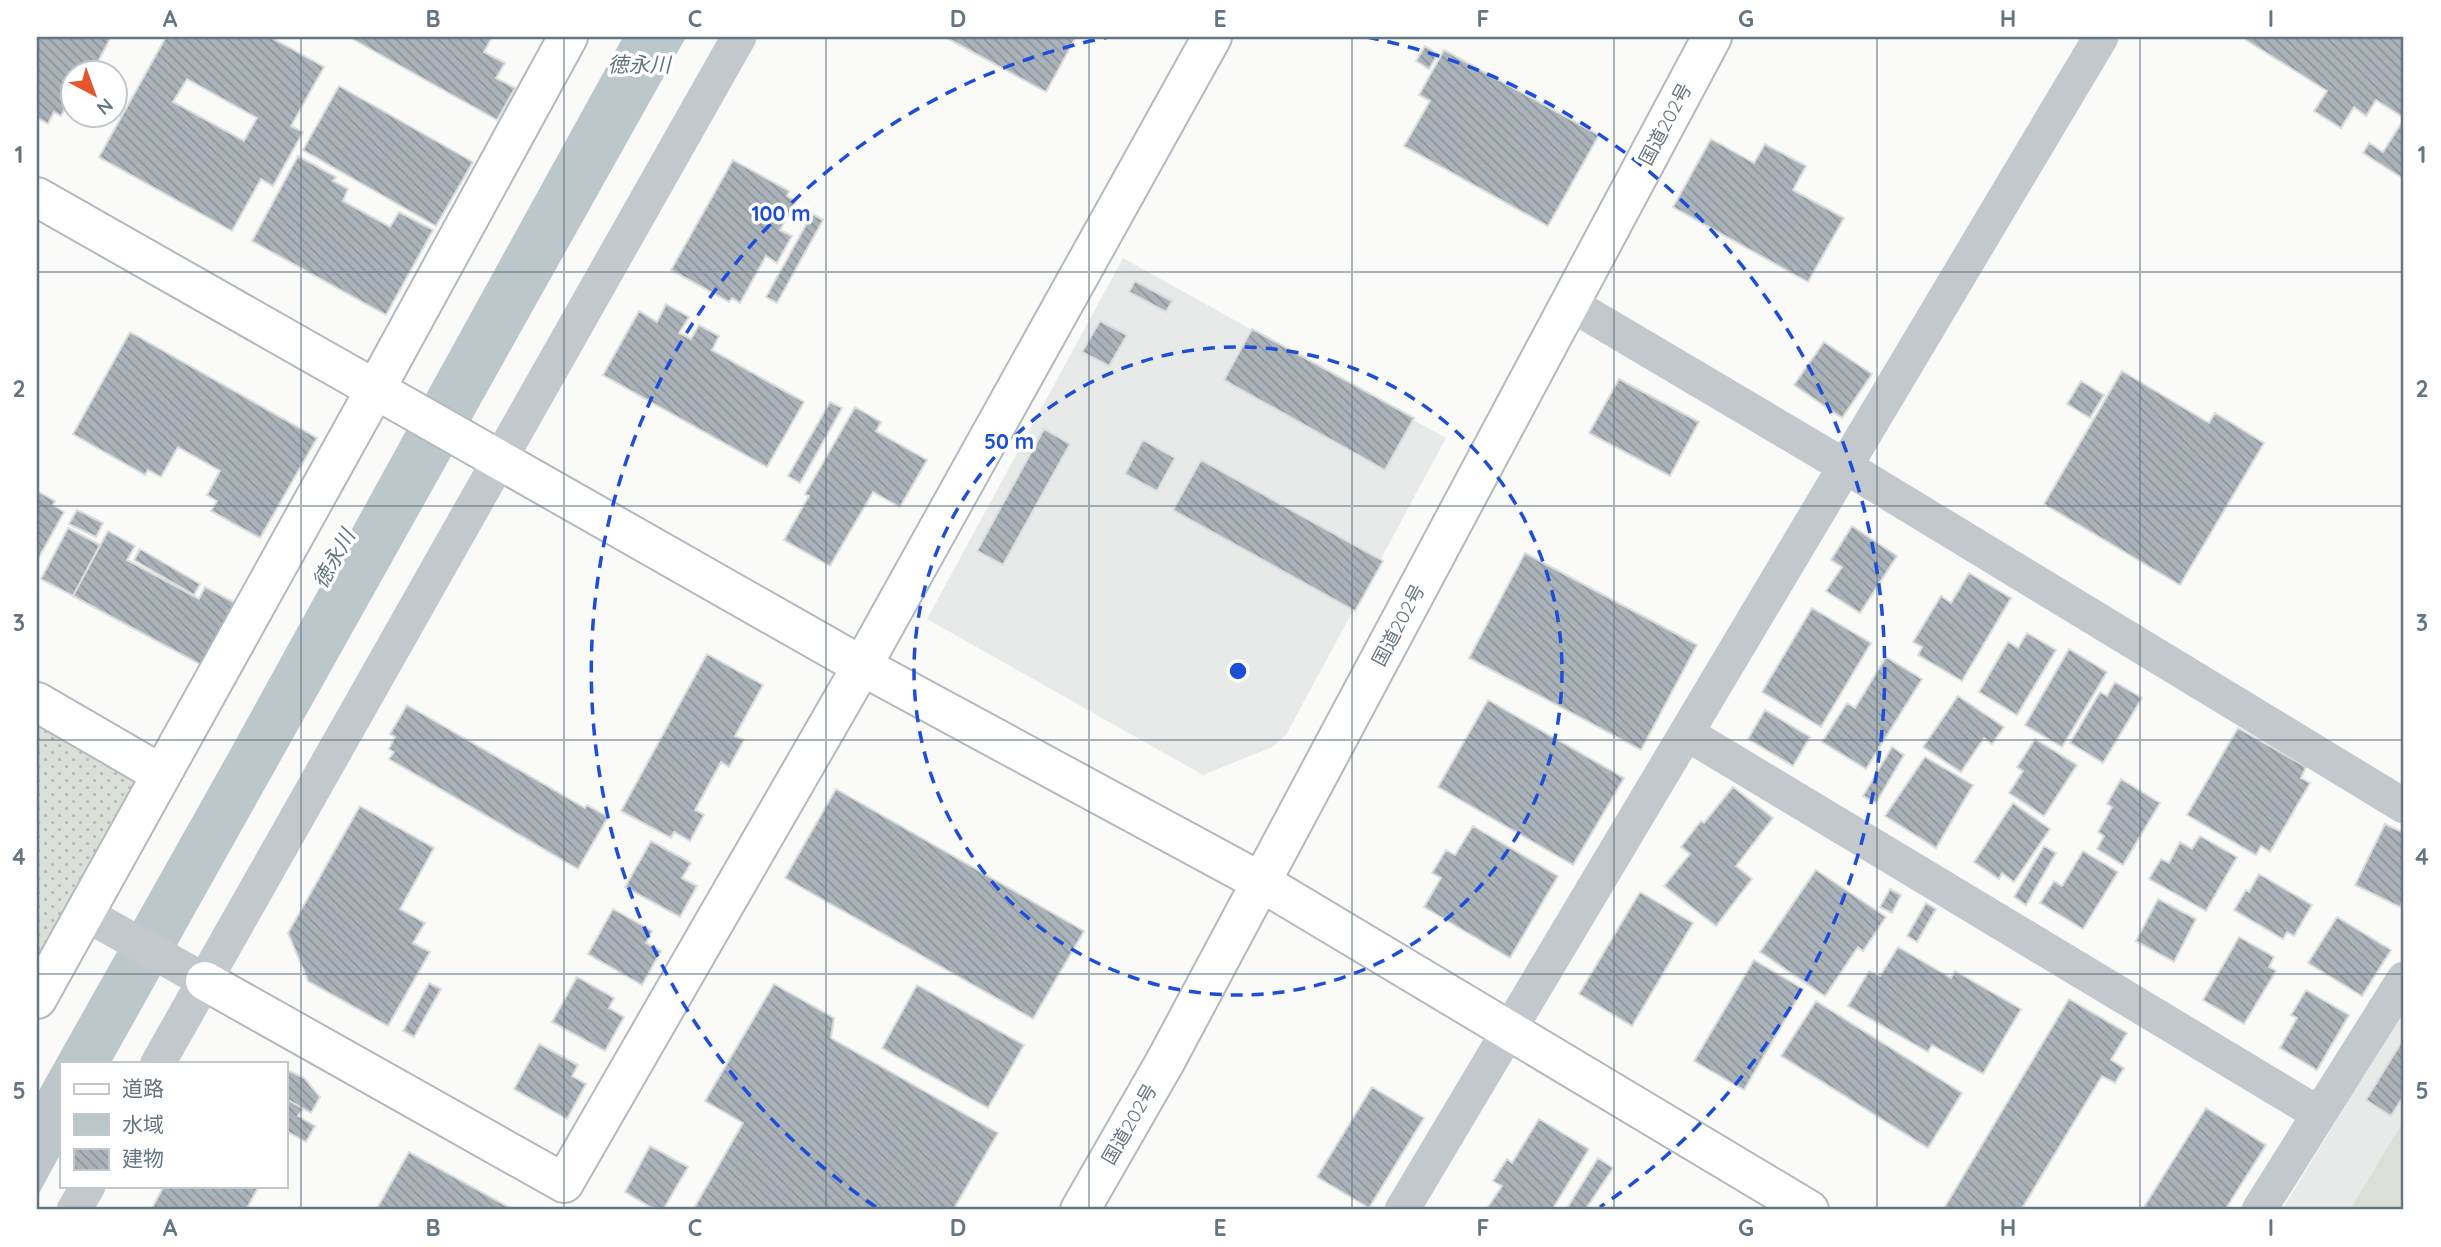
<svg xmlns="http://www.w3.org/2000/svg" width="2441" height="1247" viewBox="0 0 2441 1247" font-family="Quicksand,'Noto Sans JP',sans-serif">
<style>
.built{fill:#e8e9e9}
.grass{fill:url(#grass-dots)}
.garden{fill:#dadfd7}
.water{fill:#bbc7cb}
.building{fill:url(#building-back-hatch);stroke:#dcdcda;stroke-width:2;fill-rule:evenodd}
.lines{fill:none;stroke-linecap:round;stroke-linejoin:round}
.secondary-casing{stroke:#b3babf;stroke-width:42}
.highway-casing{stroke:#b4b9bd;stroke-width:42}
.street{stroke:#c3c8cc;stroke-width:35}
.secondary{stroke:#fff;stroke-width:38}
.highway{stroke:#fff;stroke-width:38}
.grid{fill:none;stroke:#657683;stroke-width:2;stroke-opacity:0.55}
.ring{fill:none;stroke:#1d4ed8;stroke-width:3.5;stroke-dasharray:12 9}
.labels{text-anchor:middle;stroke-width:7;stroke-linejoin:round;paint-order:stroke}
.street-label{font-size:19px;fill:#657683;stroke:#fff}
.water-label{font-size:21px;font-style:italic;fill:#60757c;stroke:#fff}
.centre{fill:#1d4ed8;stroke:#fff;stroke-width:3.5}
.ring-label{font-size:21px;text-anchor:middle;font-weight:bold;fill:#1d4ed8;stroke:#fff;stroke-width:7;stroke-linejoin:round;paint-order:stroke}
.neatline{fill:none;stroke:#657683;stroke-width:2.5}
.grid-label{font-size:23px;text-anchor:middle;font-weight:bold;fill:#657683}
</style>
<defs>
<pattern id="grass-dots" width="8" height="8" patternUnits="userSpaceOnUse" patternTransform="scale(1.75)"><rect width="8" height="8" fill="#dadfd7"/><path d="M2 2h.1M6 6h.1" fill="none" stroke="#b4b9b4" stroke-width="1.8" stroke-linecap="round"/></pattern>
<pattern id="building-back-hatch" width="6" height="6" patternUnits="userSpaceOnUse" patternTransform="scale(1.75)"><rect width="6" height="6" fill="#aab3b9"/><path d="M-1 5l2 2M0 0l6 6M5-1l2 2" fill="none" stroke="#8e969c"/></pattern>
</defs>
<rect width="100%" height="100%" fill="#fafaf8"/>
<path class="built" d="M 1123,258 L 1446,438 L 1286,735 L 1272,747 L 1203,775 L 927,619 Z
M 2404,1010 L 2404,1210 L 2282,1210 Z"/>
<path class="grass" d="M 37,702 L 161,774 L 37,974 Z"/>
<path class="garden" d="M 2404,1120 L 2404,1210 L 2350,1210 Z"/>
<path class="water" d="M 623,37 L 686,37 L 111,1063 L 61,1063 L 61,1153 L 37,1197 L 37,1094 L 228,754 Z"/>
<path class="building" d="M 37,37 L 111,37 L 94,69 L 103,74 L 74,74 L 74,103 L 72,105 L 68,103 L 61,116 L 54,112 L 48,124 L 37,118 Z
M 166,37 L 270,37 L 324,67 L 291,126 L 303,132 L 273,186 L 261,179 L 232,231 L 99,157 ZM 187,79 L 257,118 L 244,141 L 173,102 Z
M 349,37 L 492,37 L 484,52 L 505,63 L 496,78 L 515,88 L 497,120 Z
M 945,37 L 1076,37 L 1046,92 Z
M 2248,37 L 2404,37 L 2404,118 L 2376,100 L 2366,116 L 2354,107 L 2341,128 L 2314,111 L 2327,91 L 2246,40 Z
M 1425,46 L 1438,54 L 1429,69 L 1416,61 Z
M 1444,50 L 1599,135 L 1548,226 L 1404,146 L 1430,101 L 1419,95 Z
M 339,86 L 473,162 L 436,226 L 303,150 Z
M 2404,119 L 2404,179 L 2363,153 L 2369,143 L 2383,152 Z
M 1711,139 L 1754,163 L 1765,144 L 1806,166 L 1793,190 L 1844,218 L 1808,282 L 1673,207 Z
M 298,156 L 336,177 L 333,181 L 348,189 L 343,201 L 390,227 L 399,212 L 433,230 L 386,315 L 252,241 Z
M 733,160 L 789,191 L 787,196 L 796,201 L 780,230 L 792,236 L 777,263 L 766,256 L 740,303 L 732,298 L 729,302 L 671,270 Z
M 812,214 L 823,220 L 777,303 L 766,297 Z
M 1135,281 L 1172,301 L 1166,312 L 1129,292 Z
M 666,304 L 689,317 L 679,333 L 691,339 L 699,325 L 719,336 L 712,350 L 804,402 L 767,467 L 603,375 L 639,311 L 657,322 Z
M 1100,321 L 1127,335 L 1109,366 L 1082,352 Z
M 1252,329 L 1414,418 L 1385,470 L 1224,380 Z
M 130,332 L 317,438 L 260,538 L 211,511 L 217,501 L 207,495 L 220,471 L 178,447 L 161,477 L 148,470 L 145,475 L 73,434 Z
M 1824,342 L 1872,374 L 1842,418 L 1794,385 Z
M 2122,371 L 2209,423 L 2215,413 L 2264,443 L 2180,585 L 2044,504 Z
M 1619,379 L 1699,422 L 1670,476 L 1589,433 Z
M 2081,381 L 2104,395 L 2090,418 L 2067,404 Z
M 830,402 L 842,408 L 800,483 L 788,476 Z
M 855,407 L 881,422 L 876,431 L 927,460 L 900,507 L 873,492 L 830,566 L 784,540 L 809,496 L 805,494 Z
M 1044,429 L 1070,444 L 1003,565 L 977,551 Z
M 1143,440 L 1175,458 L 1157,491 L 1125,474 Z
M 1201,460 L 1383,561 L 1355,611 L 1173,510 Z
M 37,491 L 55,501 L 53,505 L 64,512 L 37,561 Z
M 77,510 L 103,523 L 96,537 L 69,524 Z
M 1852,526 L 1897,556 L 1860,613 L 1826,591 L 1842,567 L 1831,560 Z
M 68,528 L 100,545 L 73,596 L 41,579 Z
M 108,531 L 135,546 L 127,560 L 199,599 L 205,587 L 241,606 L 207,668 L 73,596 Z
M 140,549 L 200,584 L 194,595 L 134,560 Z
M 1525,553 L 1697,645 L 1641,750 L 1469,658 Z
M 1969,573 L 2011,598 L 1962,681 L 1918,655 L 1922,647 L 1913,642 L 1941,596 L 1951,603 Z
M 1812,608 L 1871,643 L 1821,727 L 1762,692 Z
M 2027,633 L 2056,650 L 2017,715 L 1979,692 L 2008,642 L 2018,648 Z
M 2069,649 L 2107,672 L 2062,747 L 2025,725 Z
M 707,654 L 763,685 L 735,736 L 744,740 L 729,767 L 721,762 L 695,810 L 704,815 L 690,841 L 674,832 L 671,838 L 621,811 Z
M 1886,657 L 1922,679 L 1866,769 L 1822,742 L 1847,703 L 1855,708 Z
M 2115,682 L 2142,698 L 2103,763 L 2070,743 L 2100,692 L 2107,696 Z
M 1958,696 L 2004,727 L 1992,744 L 1984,738 L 1961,772 L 1923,747 Z
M 1488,700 L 1624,778 L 1573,865 L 1438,787 Z
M 407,705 L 585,808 L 587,805 L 608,817 L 578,869 L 389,759 L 394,752 L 389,749 L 395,737 L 390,734 Z
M 1765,710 L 1810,737 L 1793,766 L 1748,739 Z
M 2238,728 L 2306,767 L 2301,778 L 2310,783 L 2270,852 L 2261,846 L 2256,855 L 2187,815 Z
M 2035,739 L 2077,765 L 2044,816 L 2009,793 L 2023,771 L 2017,767 Z
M 1892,747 L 1904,755 L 1876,803 L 1863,796 Z
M 1925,757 L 1973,785 L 1936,848 L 1885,816 Z
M 2121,779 L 2160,803 L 2123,865 L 2097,849 L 2104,836 L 2098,832 L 2112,807 L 2107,804 Z
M 1733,787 L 1773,818 L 1736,866 L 1752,879 L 1716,926 L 1664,886 L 1690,854 L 1681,847 L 1701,821 L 1704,823 Z
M 836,789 L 1084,931 L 1033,1019 L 785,878 Z
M 2013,803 L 2050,829 L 2014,882 L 2002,873 L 1999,879 L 1974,862 Z
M 360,806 L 434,848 L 400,909 L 425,923 L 413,943 L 430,952 L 388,1026 L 308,981 L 288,933 Z
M 2385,824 L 2404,833 L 2404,899 L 2400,907 L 2355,885 Z
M 1473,826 L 1558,876 L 1510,958 L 1424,907 L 1441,878 L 1432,873 L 1446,850 L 1455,855 Z
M 2200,836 L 2237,857 L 2206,911 L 2149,879 L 2161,859 L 2169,863 L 2180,842 L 2192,849 Z
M 651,841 L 691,863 L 682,878 L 697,886 L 680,917 L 625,887 Z
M 2044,846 L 2056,853 L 2026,905 L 2014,897 Z
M 2083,851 L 2118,872 L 2083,929 L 2040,903 L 2054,881 L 2062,886 Z
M 1816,870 L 1886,917 L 1863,951 L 1858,947 L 1825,996 L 1760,952 Z
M 2259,874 L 2312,905 L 2294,936 L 2287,932 L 2283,939 L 2234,910 L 2246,890 L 2249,892 Z
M 1890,889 L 1901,895 L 1892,913 L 1880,907 Z
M 1640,892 L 1693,923 L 1632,1026 L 1579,994 Z
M 2158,899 L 2196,919 L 2174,962 L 2136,941 Z
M 1926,903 L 1936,909 L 1917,942 L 1907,936 Z
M 613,909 L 652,931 L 646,943 L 661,951 L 642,985 L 588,954 Z
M 2337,917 L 2391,950 L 2362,996 L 2308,963 Z
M 2239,937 L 2274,957 L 2269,967 L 2276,971 L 2244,1024 L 2203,1000 Z
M 1898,947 L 1951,978 L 1955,971 L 2021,1009 L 1983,1074 L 1932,1045 L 1928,1052 L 1848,1006 L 1869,971 L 1880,976 Z
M 1754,960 L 1803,989 L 1744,1090 L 1694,1061 Z
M 577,977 L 614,998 L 609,1008 L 624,1017 L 605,1051 L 552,1022 Z
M 429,983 L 441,989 L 414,1037 L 403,1031 Z
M 774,984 L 834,1018 L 831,1038 L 998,1133 L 953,1210 L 693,1210 L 743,1123 L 705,1101 Z
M 917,985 L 1024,1045 L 988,1108 L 882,1048 Z
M 2306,990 L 2349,1015 L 2317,1070 L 2280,1048 L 2297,1018 L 2291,1015 Z
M 2069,999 L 2127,1033 L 2111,1060 L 2124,1068 L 2115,1083 L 2102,1076 L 2021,1210 L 1943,1210 Z
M 1816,1001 L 1962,1093 L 1928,1148 L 1781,1056 Z
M 2404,1038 L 2404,1095 L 2391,1116 L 2366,1100 Z
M 539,1044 L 578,1065 L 572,1076 L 586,1084 L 567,1119 L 514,1089 Z
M 285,1069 L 304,1078 L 320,1097 L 311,1113 L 285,1098 Z
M 1372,1087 L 1424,1118 L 1369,1208 L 1317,1177 Z
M 285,1098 L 303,1109 L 298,1116 L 315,1126 L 306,1142 L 288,1132 L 285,1138 Z
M 2206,1108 L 2266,1145 L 2225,1210 L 2142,1210 Z
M 1539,1119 L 1589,1149 L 1552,1210 L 1494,1210 L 1488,1207 L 1502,1186 L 1493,1181 L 1507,1159 L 1512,1163 Z
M 650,1146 L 688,1167 L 663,1210 L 656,1210 L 625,1192 Z
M 409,1152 L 512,1209 L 511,1210 L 376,1210 Z
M 1598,1158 L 1613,1168 L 1585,1210 L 1566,1210 Z
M 164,1186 L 259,1186 L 246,1210 L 151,1210 Z"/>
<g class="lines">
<defs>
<path id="secondary" d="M 37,197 L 862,666 L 1261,882 L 1809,1210
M 37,702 L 161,774
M 205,981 L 564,1183 L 862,666 L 1212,37
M 37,999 L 375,390 L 568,37"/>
<path id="highway" d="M 1080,1210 L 1165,1062 L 1712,37"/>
</defs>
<use href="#secondary" class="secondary-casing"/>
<use href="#highway" class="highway-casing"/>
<path class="street" d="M 1569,303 L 1846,467 L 2404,806
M 1686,733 L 2319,1114
M 84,913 L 205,981
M 158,1063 L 739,37
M 74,1210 L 88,1186
M 1402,1210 L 2101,37
M 2259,1210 L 2404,979"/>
<use href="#secondary" class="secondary"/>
<use href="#highway" class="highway"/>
</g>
<path class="grid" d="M 301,37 L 301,1210M 564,37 L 564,1210M 826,37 L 826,1210M 1089,37 L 1089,1210M 1352,37 L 1352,1210M 1614,37 L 1614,1210M 1877,37 L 1877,1210M 2140,37 L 2140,1210M 37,272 L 2404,272M 37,506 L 2404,506M 37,740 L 2404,740M 37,974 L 2404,974"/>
<g class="ring">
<circle cx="1238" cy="671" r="324"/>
<path d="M876 1207A647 647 0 0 1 1109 37M1367 37A647 647 0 0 1 1600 1207"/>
</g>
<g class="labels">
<g class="street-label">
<text transform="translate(1665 124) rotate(-62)" y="7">国道202号</text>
<text transform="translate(1398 625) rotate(-62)" y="7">国道202号</text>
<text transform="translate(1129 1124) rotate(-60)" y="7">国道202号</text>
</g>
<g class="water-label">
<text x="639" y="72">徳永川</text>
<text transform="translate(334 559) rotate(-61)" y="7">徳永川</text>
</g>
</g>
<circle cx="1238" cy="671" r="10" class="centre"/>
<g class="ring-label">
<text x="781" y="221">100 m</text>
<text x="1009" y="449">50 m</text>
</g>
<rect width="2441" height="1247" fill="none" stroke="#ffffff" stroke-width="77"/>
<rect x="60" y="1062" width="228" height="126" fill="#ffffff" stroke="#c1c8cd" stroke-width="2"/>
<rect x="74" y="1084" width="35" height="10" fill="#ffffff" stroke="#c1c8cd" stroke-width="2"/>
<text x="122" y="1096" font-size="21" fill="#657683">道路</text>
<rect x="74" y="1114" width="35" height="21" fill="#bbc7cb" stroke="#c1c8cd" stroke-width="2"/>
<text x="122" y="1132" font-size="21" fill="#657683">水域</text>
<rect x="74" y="1149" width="35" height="21" fill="url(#building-back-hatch)" stroke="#c1c8cd" stroke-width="2"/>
<text x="122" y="1166" font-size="21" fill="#657683">建物</text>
<g transform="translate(94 94) rotate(139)"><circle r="33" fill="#ffffff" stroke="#c1c8cd" stroke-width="2"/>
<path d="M0-5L12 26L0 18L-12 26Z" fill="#e4572e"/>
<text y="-10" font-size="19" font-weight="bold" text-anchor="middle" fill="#657683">N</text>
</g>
<rect x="38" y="38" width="2364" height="1170" class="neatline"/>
<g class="grid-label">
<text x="170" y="27">A</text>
<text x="433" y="27">B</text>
<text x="695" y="27">C</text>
<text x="958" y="27">D</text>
<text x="1220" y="27">E</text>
<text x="1483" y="27">F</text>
<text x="1746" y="27">G</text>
<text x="2008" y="27">H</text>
<text x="2271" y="27">I</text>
<text x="19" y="163">1</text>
<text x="2422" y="163">1</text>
<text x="19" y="397">2</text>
<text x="2422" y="397">2</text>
<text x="19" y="631">3</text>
<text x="2422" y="631">3</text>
<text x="19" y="865">4</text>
<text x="2422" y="865">4</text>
<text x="19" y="1099">5</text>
<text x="2422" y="1099">5</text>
<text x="170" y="1236">A</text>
<text x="433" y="1236">B</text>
<text x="695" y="1236">C</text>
<text x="958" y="1236">D</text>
<text x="1220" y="1236">E</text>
<text x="1483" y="1236">F</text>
<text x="1746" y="1236">G</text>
<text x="2008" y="1236">H</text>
<text x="2271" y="1236">I</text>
</g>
</svg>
